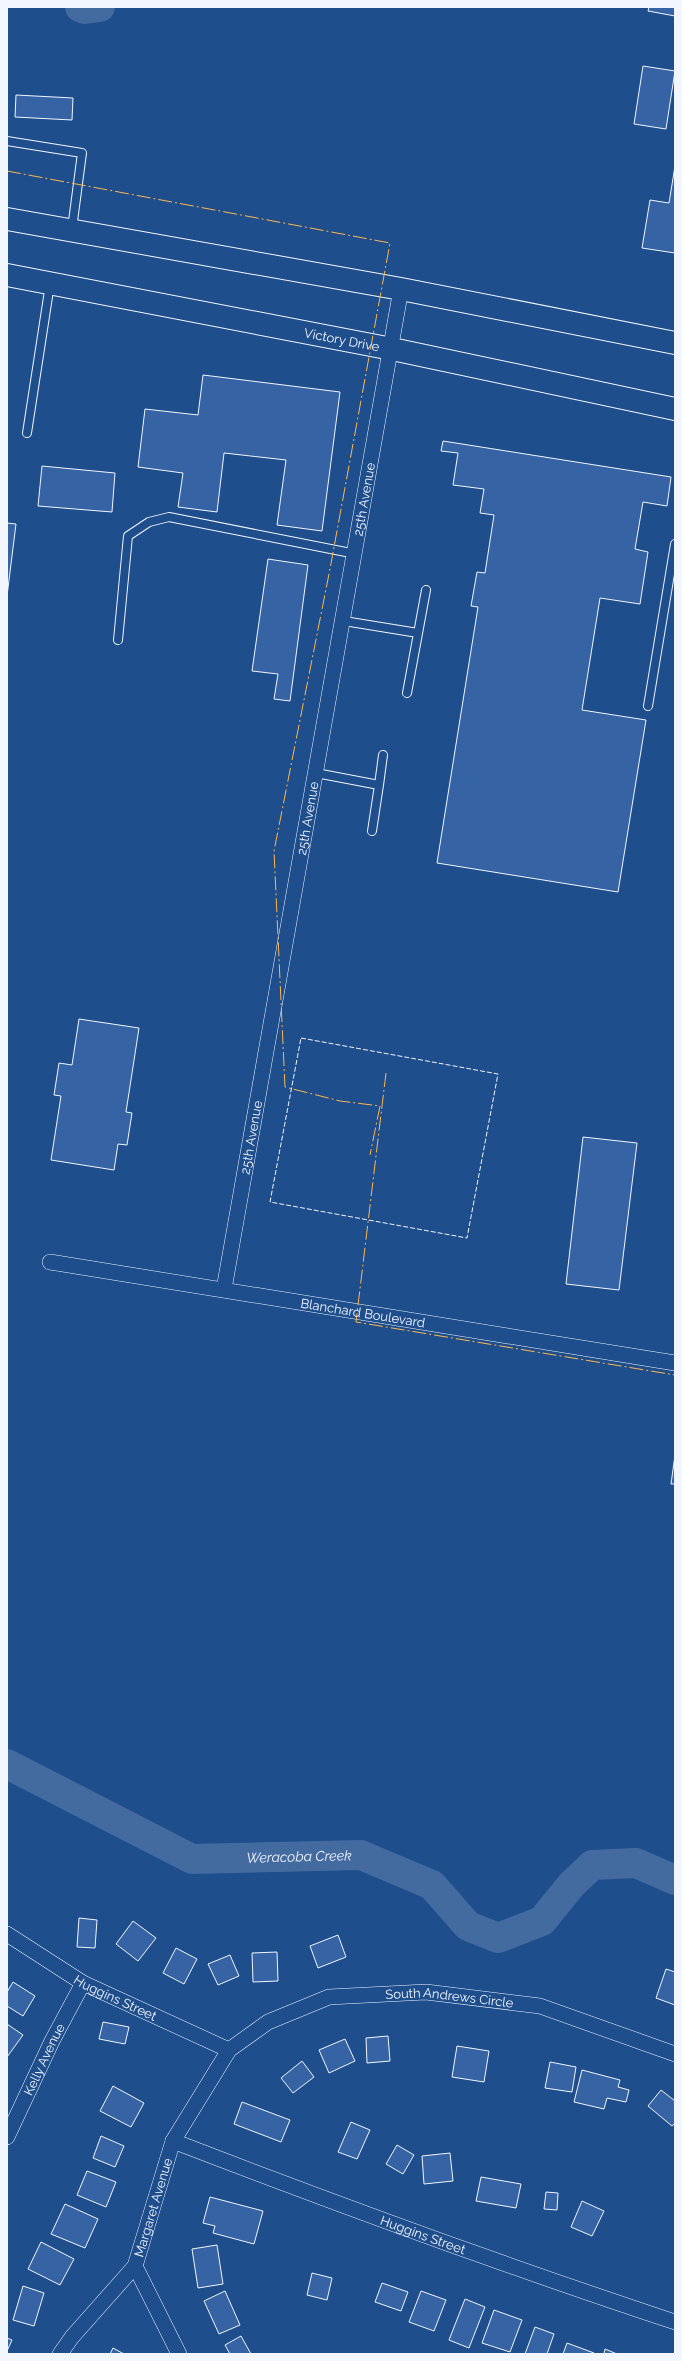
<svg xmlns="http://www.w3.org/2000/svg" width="682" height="2361" viewBox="0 0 682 2361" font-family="Raleway,sans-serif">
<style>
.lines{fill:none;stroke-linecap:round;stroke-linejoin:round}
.river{stroke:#446ba0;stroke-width:30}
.building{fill:#3563a3;stroke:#f2f6ff}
.service-casing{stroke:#f2f6ff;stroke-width:10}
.minor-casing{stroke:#f2f6ff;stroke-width:16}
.trunk-casing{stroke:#f2f6ff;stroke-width:24}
.service{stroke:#1f4e8c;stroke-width:8}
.minor{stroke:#1f4e8c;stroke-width:15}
.trunk{stroke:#1f4e8c;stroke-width:22}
.fence{stroke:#f2f6ff;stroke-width:1;stroke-dasharray:5 2;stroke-linecap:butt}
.power{stroke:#ffb74d;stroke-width:1;stroke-dasharray:14 3 2 3;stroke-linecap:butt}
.labels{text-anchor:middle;stroke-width:3;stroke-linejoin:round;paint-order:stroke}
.street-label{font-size:13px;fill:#f2f6ff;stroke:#1f4e8c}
.water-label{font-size:14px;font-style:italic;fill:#f2f6ff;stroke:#1f4e8c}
</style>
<rect width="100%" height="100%" fill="#1f4e8c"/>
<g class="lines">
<g class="river">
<path d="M 80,7 L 85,9 L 100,7"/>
<path id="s1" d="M 7,1764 L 192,1859 L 361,1855 L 432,1885 L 468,1926 L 498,1938 L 542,1921 L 572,1884 L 592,1865 L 636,1863 L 675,1880"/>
</g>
</g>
<path class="building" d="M 649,7 L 675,7 L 675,16 L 648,11 Z
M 643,66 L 675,71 L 666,129 L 634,124 Z
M 16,95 L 73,98 L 72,120 L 15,117 Z
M 675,166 L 675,253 L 642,248 L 650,200 L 669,203 Z
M 203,375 L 340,392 L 322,531 L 277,525 L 286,460 L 224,453 L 217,512 L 178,507 L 183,473 L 138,467 L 145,409 L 198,415 Z
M 443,441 L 671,477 L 667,506 L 643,502 L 635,549 L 648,552 L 640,604 L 600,598 L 582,710 L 646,720 L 618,892 L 437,863 L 478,607 L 471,606 L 477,572 L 485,573 L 494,515 L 480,513 L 484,489 L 453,485 L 458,453 L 441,451 Z
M 42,466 L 115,473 L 112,512 L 38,506 Z
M 7,523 L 16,524 L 7,596 Z
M 268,559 L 308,565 L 290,701 L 274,699 L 278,674 L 252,671 Z
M 79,1019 L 139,1028 L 126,1112 L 132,1113 L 127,1145 L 118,1144 L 114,1170 L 51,1160 L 61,1096 L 54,1095 L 59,1063 L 72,1065 Z
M 583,1137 L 637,1143 L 619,1290 L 566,1284 Z
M 675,1455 L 675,1484 L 671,1484 Z
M 79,1918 L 97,1920 L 95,1948 L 77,1947 Z
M 133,1921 L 156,1938 L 138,1961 L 116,1944 Z
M 338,1935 L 346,1957 L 318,1968 L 310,1946 Z
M 176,1948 L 197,1959 L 184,1984 L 163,1973 Z
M 277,1952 L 278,1981 L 253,1982 L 252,1953 Z
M 230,1955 L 239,1976 L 218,1985 L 208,1964 Z
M 666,1969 L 675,1972 L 675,2005 L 656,1998 Z
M 13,1982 L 35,1996 L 23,2016 L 7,2006 L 7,1992 Z
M 103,2022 L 129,2027 L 125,2044 L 99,2039 Z
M 7,2024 L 23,2035 L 7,2057 Z
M 388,2036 L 390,2061 L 367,2063 L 366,2038 Z
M 345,2039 L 355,2061 L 329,2073 L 319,2050 Z
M 457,2046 L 489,2051 L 484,2082 L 452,2077 Z
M 302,2061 L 314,2077 L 293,2093 L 281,2078 Z
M 550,2062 L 576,2067 L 572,2092 L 545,2088 Z
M 582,2070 L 620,2080 L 618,2087 L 629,2090 L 626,2102 L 607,2098 L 604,2109 L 574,2102 Z
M 113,2086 L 144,2103 L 131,2127 L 100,2111 Z
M 661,2090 L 675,2101 L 675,2123 L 672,2126 L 648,2106 Z
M 242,2102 L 290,2120 L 281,2142 L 234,2124 Z
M 351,2122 L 370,2130 L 357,2159 L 338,2152 Z
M 101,2136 L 124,2146 L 115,2167 L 93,2158 Z
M 397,2145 L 414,2155 L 403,2174 L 386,2164 Z
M 450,2153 L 453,2181 L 424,2184 L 422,2156 Z
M 87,2171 L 116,2182 L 106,2207 L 77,2195 Z
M 481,2177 L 521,2184 L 516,2208 L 476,2201 Z
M 546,2192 L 558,2193 L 557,2210 L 544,2209 Z
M 210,2197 L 263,2211 L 254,2244 L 213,2233 L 215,2226 L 203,2223 Z
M 582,2201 L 604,2211 L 592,2236 L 571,2227 Z
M 65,2204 L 98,2219 L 85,2248 L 51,2234 Z
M 41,2242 L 74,2259 L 60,2285 L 28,2269 Z
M 217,2245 L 223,2284 L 198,2288 L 192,2249 Z
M 312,2273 L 332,2278 L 327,2300 L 307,2295 Z
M 382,2283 L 408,2292 L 401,2311 L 375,2302 Z
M 23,2286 L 44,2293 L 34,2326 L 13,2320 Z
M 225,2291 L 240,2325 L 219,2334 L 204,2301 Z
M 421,2291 L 446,2300 L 434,2331 L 409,2322 Z
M 465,2299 L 485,2307 L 469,2348 L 449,2340 Z
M 494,2310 L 522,2320 L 510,2352 L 482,2343 Z
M 535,2327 L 554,2334 L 547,2354 L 525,2354 Z
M 241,2336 L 251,2354 L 230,2354 L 225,2345 Z
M 7,2338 L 12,2340 L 7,2351 Z
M 567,2343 L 594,2353 L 594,2354 L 563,2354 Z
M 113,2348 L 124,2354 L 110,2354 Z
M 605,2349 L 617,2354 L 604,2354 Z"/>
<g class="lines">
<defs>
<path id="service" d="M 7,141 L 82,153 L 72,229
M 27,433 L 50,284
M 344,621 L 418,633
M 118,640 L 128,536 L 149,522 L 169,517 L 356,554
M 407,693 L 426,590
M 648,706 L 675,544
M 316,773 L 379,785 L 372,831
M 379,785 L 383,755"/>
<g id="minor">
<path id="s2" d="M 50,1262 L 675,1363"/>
<path id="s3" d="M 224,1289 L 401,289"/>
<path id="s4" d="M 7,1934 L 83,1983 L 229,2050"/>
<path id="s5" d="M 7,2137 L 52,2041 L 83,1983"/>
<path id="s6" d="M 173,2141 C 339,2205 506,2266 675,2322"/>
<path d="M 135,2266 L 179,2354"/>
<path id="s7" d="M 60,2354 L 72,2337 L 135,2266 L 173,2141 L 229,2050 L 268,2022 L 329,1997 L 426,1992 L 540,2006 L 675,2054"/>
</g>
<g id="trunk">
<path d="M 7,219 L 401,289 L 675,343"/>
<path id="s8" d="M 7,275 L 392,349 L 675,409"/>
</g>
</defs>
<use href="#service" class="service-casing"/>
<use href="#minor" class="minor-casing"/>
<use href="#trunk" class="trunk-casing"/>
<use href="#service" class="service"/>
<use href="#minor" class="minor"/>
<use href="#trunk" class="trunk"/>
<path class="fence" d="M 301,1038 L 498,1074 L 467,1238 L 270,1202 Z"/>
<path class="power" d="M 7,171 L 390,243 L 330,569 L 274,851 L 285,1087 L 340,1101 L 380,1106 L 370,1155
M 386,1073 L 356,1322 L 675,1375"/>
</g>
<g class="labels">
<g class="street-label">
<text dy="5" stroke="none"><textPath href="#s8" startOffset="341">Victory Drive</textPath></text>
<text dy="5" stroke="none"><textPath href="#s3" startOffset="802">25th Avenue</textPath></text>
<text dy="5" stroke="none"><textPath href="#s3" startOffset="478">25th Avenue</textPath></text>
<text dy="5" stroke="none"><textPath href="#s3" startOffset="154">25th Avenue</textPath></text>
<text dy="5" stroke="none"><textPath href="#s2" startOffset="317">Blanchard Boulevard</textPath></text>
<text dy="5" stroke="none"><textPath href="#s4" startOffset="126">Huggins Street</textPath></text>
<text dy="5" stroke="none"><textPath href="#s7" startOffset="588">South Andrews Circle</textPath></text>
<text dy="5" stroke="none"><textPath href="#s5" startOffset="86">Kelly Avenue</textPath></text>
<text dy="5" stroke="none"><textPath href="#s7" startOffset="177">Margaret Avenue</textPath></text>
<text dy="5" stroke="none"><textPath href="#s6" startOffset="267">Huggins Street</textPath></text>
</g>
<g class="water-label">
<text dy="5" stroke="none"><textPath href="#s1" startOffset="315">Weracoba Creek</textPath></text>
</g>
</g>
<rect width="682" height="2361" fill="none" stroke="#f2f6ff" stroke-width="16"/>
</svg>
